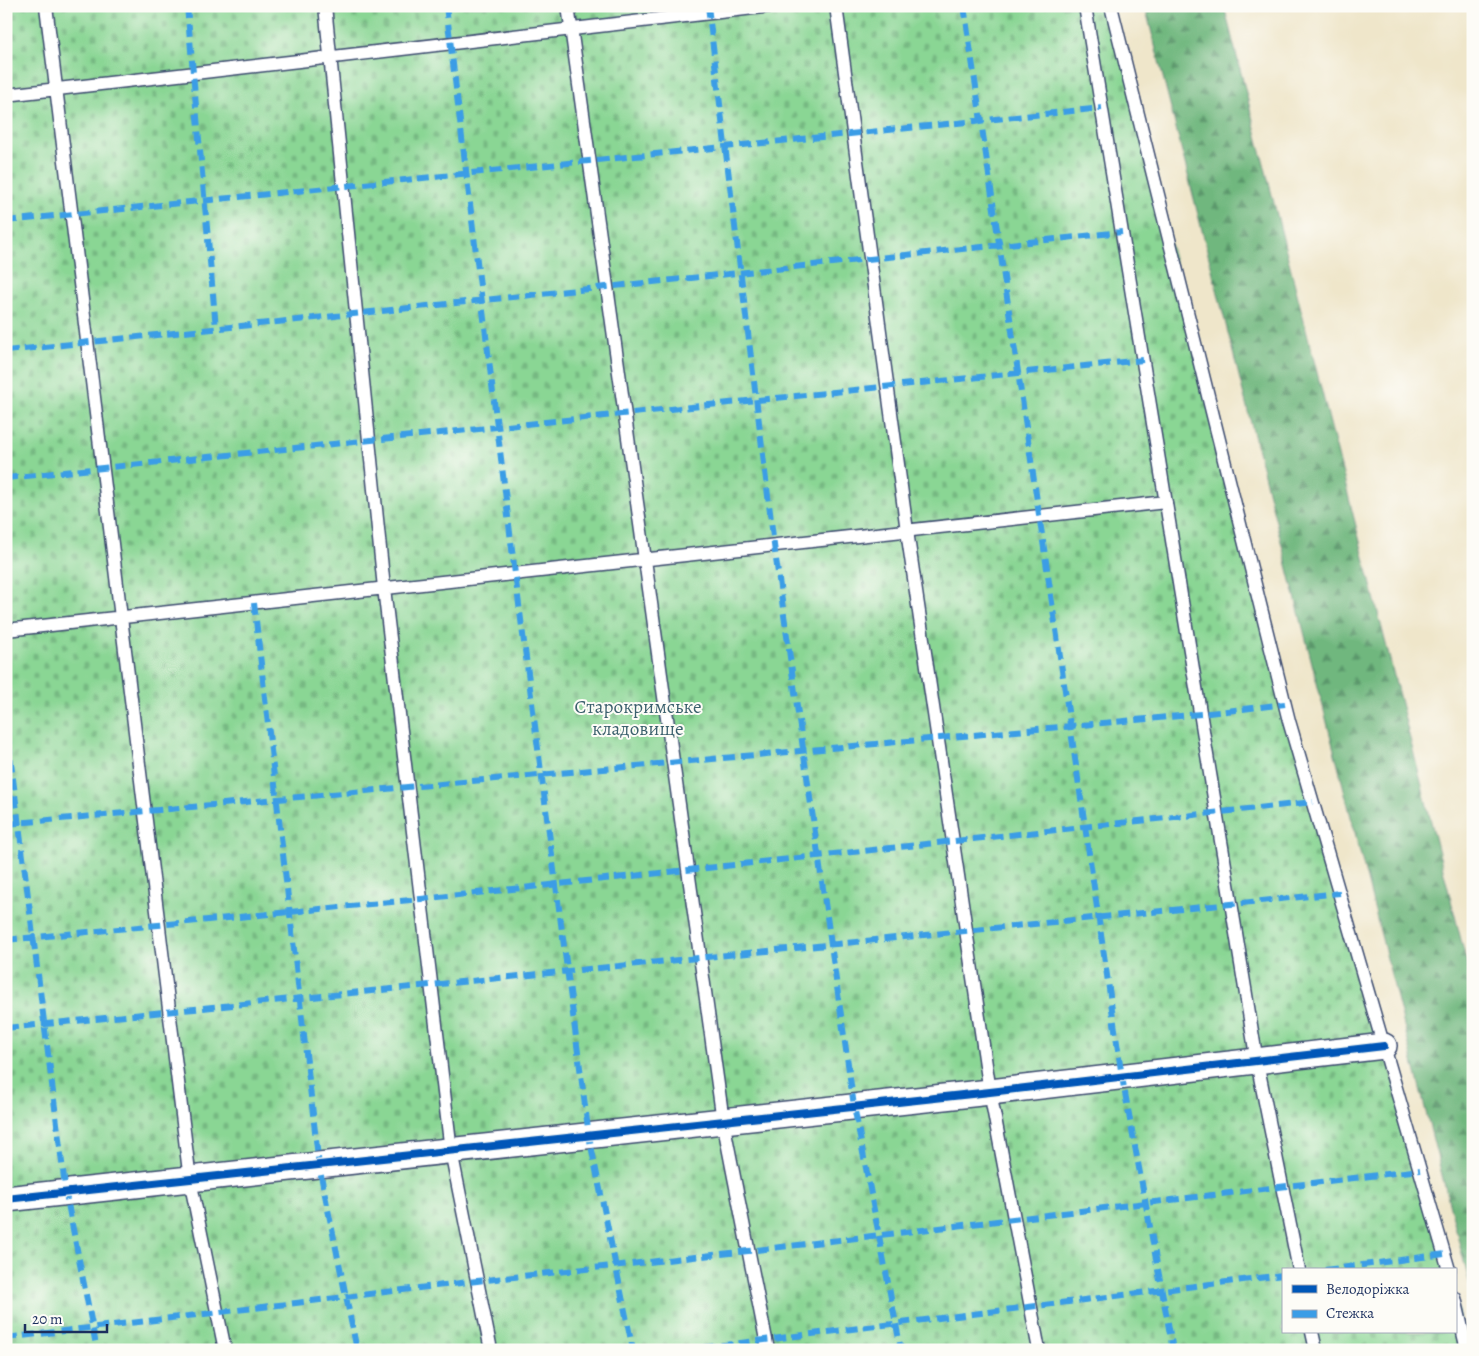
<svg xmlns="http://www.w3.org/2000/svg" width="1479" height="1356" viewBox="0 0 1479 1356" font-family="Alegreya,serif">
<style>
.forest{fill:url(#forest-firs);stroke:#45736e}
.cemetery{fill:url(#cemetery-stones);stroke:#528279}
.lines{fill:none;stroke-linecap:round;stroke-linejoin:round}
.lane-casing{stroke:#3b4a6e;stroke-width:15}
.street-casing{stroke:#3b4a6e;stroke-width:28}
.lane{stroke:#fff;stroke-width:12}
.street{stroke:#fff;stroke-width:25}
.quiet{stroke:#3b9de6;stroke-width:6;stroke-dasharray:12 6;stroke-linecap:butt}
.cycleway-casing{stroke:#fdfcf7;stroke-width:11}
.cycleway{stroke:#0057b8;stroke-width:8}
.labels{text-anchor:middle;stroke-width:4;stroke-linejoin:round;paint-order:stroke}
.park-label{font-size:19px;fill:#3c616e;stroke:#fdfcf7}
</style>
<defs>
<pattern id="forest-firs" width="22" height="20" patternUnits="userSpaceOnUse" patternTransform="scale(1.25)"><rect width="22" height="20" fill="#6fb77e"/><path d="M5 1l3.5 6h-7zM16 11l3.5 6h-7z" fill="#5a956a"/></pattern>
<pattern id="cemetery-stones" width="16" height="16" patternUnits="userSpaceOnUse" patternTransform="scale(1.25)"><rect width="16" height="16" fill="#8ad694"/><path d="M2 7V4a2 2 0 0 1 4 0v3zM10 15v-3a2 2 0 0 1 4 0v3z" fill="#76b882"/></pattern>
</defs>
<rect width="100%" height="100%" fill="#fdfcf7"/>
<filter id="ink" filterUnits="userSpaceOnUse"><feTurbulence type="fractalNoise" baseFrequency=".02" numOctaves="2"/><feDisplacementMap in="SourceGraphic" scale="10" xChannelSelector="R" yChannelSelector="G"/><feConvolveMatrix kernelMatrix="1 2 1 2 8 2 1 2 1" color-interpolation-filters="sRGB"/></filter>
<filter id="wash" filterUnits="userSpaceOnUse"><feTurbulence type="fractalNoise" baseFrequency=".0096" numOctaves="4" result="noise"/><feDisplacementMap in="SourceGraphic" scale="20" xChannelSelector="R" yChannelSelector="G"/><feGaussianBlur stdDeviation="1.12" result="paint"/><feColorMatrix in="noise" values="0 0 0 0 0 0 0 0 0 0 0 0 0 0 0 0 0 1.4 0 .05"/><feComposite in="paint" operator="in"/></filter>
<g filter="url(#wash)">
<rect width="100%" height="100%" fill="#efe6ca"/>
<path class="forest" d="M 1145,6 L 1224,6 L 1473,987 L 1473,1297 Z"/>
<path class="cemetery" d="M 6,6 L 1111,6 L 1289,721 L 1449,1270 L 1283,1270 L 1283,1332 L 1455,1332 L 1455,1298 L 1467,1350 L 6,1350 Z"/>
</g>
<g filter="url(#ink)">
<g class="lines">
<defs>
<path id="lane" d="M 46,6 L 190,1180 L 225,1350
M 325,6 L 384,588 L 451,1151 L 491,1350
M 568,6 L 723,1121 L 768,1350
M 836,6 L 907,531 L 990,1092 L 1039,1350
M 1085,6 L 1257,1062 L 1299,1270
M 1111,6 L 1289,721 L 1449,1270
M 6,95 L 771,6
M 6,630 L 1166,502
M 1455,1298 L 1467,1350
M 1312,1332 L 1316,1350"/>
<path id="street" d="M 6,1199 L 990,1092 L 1384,1046"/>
</defs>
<use href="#lane" class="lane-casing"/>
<use href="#street" class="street-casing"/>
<use href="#lane" class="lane"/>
<use href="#street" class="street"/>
<path class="quiet" d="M 187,6 L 216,328
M 446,6 L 515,574 L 589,1136 L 633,1350
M 708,6 L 774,545 L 854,1106 L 901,1350
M 964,6 L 1122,1077 L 1173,1350
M 6,221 L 1102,108
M 6,351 L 1122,232
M 6,478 L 1143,360
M 254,603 L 319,1166 L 357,1350
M 6,724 L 66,1194 L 97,1350
M 6,824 L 1201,714 L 1285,704
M 6,940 L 421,899 L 1313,802
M 6,1028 L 1340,893
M 1325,1270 L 1445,1254
M 6,1338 L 477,1281 L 748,1251 L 1420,1170
M 685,1350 L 1283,1275"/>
<defs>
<path id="cycleway" d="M 6,1199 L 990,1092 L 1384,1046"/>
</defs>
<use href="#cycleway" class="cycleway-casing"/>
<use href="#cycleway" class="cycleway"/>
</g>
</g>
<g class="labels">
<g class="park-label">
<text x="638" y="713">Старокримське<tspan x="638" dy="22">кладовище</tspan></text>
</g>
</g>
<rect width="1479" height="1356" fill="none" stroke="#fdfcf7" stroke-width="25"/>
<rect x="1282" y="1268" width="175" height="65" fill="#fdfcf7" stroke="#a3aaba"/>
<rect x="1292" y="1285" width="25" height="8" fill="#0057b8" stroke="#a3aaba"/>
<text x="1326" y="1294" font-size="15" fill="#1b2f5e">Велодоріжка</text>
<rect x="1292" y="1310" width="25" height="8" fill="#3b9de6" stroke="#a3aaba"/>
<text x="1326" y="1318" font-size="15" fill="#1b2f5e">Стежка</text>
<path d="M25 1324v8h82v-8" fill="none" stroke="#1b2f5e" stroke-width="2.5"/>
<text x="32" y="1324" font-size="15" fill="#1b2f5e" stroke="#fdfcf7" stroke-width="4" paint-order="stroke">20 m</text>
</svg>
